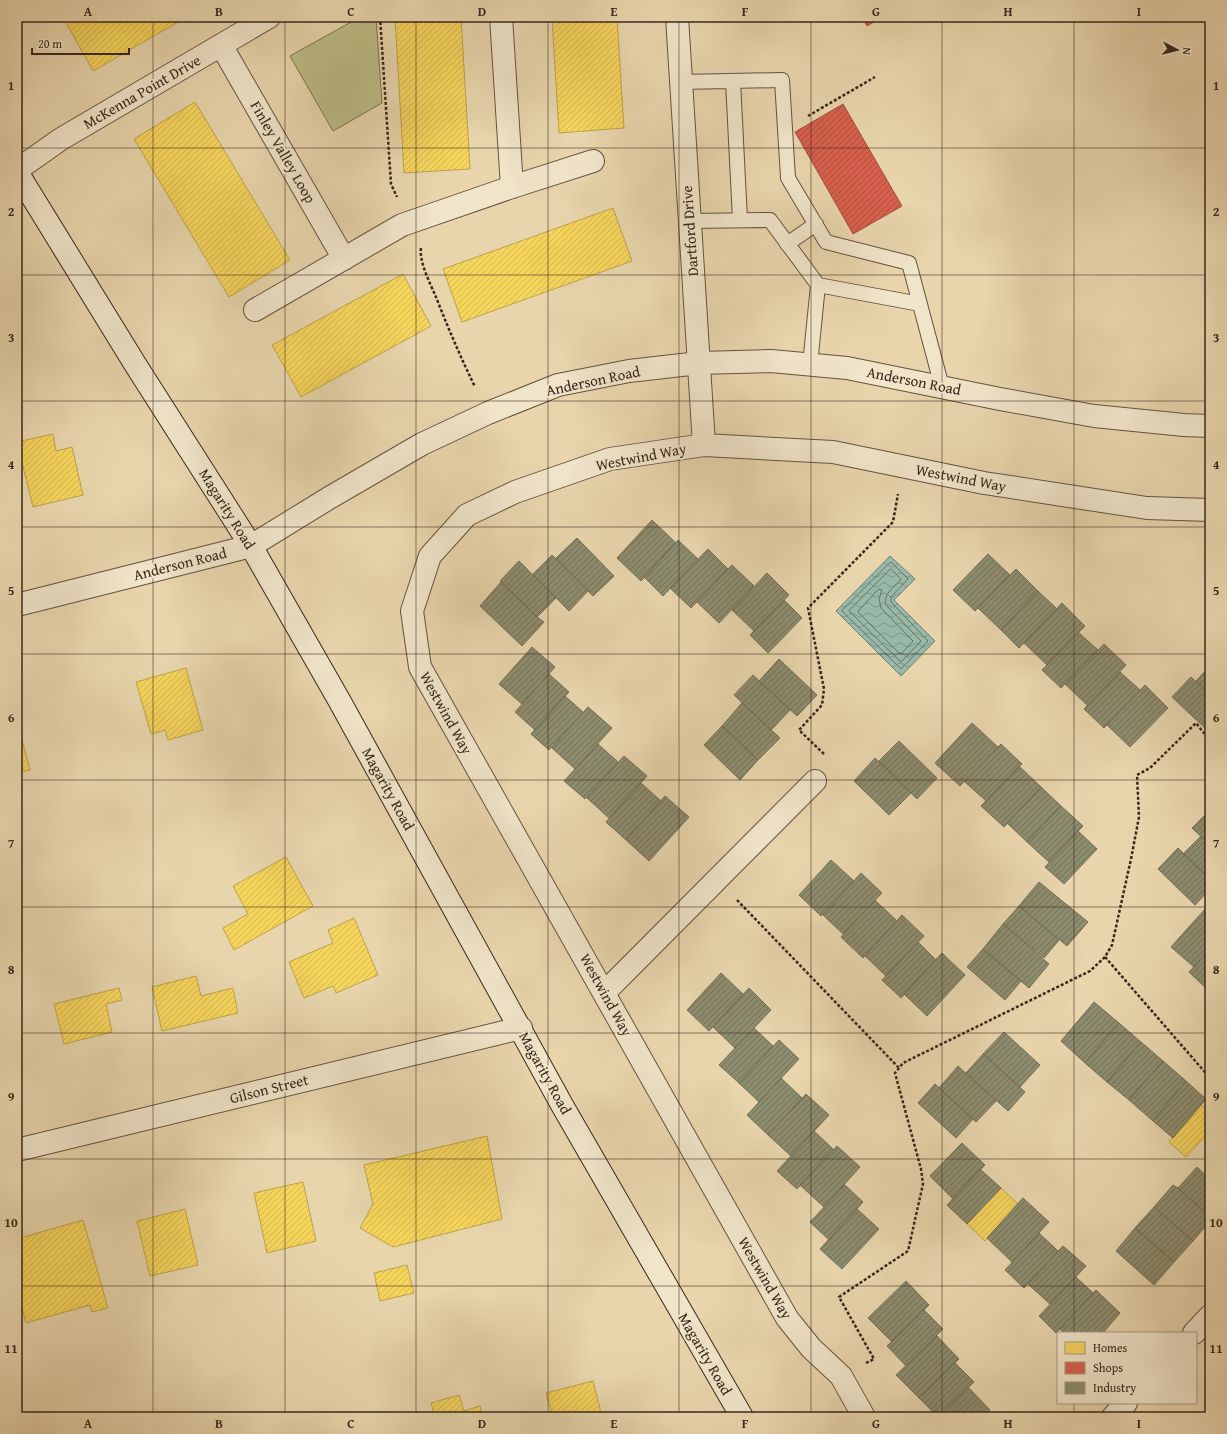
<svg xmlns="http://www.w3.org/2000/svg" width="1227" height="1434" viewBox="0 0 1227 1434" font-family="'Gentium Book Plus',serif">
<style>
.grass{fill:#bcbc85;stroke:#7a7250}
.water{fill:url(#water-waves);stroke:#717f70}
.homes{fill:url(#homes-hatch);stroke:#bda149}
.shops{fill:url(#shops-hatch);stroke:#a74f3e}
.industry{fill:url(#industry-hatch);stroke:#736e55}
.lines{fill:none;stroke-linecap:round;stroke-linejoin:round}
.shore{stroke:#687062;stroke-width:1}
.service-casing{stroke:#645240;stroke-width:16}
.minor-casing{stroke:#645240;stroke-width:24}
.tertiary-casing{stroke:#645240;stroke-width:24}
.secondary-casing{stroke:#38271c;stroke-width:24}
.path{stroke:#38271c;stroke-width:2.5;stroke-dasharray:3 2;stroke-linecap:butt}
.service{stroke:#f0e4c9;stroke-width:14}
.minor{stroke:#f0e4c9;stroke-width:22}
.tertiary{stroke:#f0e4c9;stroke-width:22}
.secondary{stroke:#f0e4c9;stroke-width:22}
.grid{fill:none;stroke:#38271c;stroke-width:1;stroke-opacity:0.55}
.labels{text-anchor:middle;stroke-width:4;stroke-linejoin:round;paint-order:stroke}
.street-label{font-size:15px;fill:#38271c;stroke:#f0e4c9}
.neatline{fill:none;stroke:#38271c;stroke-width:1.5}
.grid-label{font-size:13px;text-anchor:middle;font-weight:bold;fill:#38271c}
</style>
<defs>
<pattern id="water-waves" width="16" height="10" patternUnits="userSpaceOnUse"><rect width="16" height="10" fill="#97b9a8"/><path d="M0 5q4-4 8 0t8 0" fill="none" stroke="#7c9688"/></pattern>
<pattern id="homes-hatch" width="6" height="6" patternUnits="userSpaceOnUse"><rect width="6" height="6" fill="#f6d55c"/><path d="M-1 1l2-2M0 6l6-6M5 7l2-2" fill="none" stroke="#d4b74f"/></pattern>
<pattern id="shops-hatch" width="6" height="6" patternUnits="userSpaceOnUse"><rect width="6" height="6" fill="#d6604d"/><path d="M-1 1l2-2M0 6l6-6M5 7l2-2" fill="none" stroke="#af4f3f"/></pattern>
<pattern id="industry-hatch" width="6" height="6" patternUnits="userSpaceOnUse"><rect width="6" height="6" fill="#8c8c6e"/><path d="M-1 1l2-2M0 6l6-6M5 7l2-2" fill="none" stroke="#73725a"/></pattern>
</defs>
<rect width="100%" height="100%" fill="#e8d5ac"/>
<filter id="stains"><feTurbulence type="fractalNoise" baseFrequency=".005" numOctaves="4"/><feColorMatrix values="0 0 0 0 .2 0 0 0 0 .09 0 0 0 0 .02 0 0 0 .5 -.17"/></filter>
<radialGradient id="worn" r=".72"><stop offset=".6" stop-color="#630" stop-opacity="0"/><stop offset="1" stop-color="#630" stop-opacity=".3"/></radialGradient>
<path class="grass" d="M 360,17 L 376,17 L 382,103 L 333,131 L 290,56 Z"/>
<path class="water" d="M 890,556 L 915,579 L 894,600 L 935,641 L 901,676 L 836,611 Z"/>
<path class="homes" d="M 63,17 L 187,17 L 93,71 Z
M 395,17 L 461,17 L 470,169 L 404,173 Z
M 552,17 L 617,17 L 624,128 L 559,133 Z
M 195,102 L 290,260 L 229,297 L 134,139 Z
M 613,208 L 632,261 L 462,322 L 443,269 Z
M 403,274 L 431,326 L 301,397 L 272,345 Z
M 53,434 L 56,451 L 72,447 L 83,495 L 33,507 L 17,442 Z
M 186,668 L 203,730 L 168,740 L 165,730 L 151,734 L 136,682 Z
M 17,721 L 30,770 L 17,773 Z
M 286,857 L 313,906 L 234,950 L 223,928 L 248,914 L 233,886 Z
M 354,918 L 378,975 L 336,993 L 333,986 L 304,998 L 289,962 L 333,943 L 328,930 Z
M 196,976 L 201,996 L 233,988 L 238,1013 L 162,1031 L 152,987 Z
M 119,988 L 122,1000 L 106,1004 L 112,1032 L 64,1044 L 54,1004 Z
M 1201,1105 L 1210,1113 L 1210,1131 L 1186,1157 L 1169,1142 Z
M 487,1136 L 502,1219 L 393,1247 L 360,1228 L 373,1204 L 364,1165 Z
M 303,1182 L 316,1241 L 267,1253 L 254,1193 Z
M 1001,1188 L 1018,1204 L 985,1241 L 967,1224 Z
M 185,1209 L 198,1265 L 150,1276 L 137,1221 Z
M 83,1220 L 108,1308 L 92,1312 L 90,1305 L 26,1323 L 17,1290 L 17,1266 L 23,1264 L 17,1243 L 17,1239 Z
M 407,1265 L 414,1293 L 380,1301 L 374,1273 Z
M 593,1381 L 602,1417 L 553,1417 L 546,1393 Z
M 459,1395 L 464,1411 L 480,1406 L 483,1417 L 433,1417 L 435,1417 L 431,1403 Z"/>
<path class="shops" d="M 862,17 L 882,17 L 867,26 Z
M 843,104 L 902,206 L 853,234 L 795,132 Z"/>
<path class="industry" d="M 652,520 L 676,543 L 641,581 L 617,558 Z
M 577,538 L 614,576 L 593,596 L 556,558 Z
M 678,540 L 698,559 L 663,596 L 644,577 Z
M 708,549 L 728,569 L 691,608 L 670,588 Z
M 988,554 L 1010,575 L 975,611 L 953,590 Z
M 552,555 L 588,591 L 569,611 L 533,574 Z
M 519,561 L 556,598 L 537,617 L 500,581 Z
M 732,565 L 754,586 L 719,623 L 697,602 Z
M 1016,569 L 1038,591 L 1001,630 L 978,608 Z
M 767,573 L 789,595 L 754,631 L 732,610 Z
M 501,582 L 537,617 L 544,622 L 522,646 L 480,606 Z
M 1038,591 L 1057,609 L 1019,648 L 1001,630 Z
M 784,600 L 802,618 L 768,653 L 750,635 Z
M 1062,603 L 1085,626 L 1047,665 L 1024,643 Z
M 1078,632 L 1098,650 L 1061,688 L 1042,670 Z
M 1104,644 L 1126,665 L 1088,706 L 1065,684 Z
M 532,647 L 555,667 L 522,704 L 499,684 Z
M 779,659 L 817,695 L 797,716 L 759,681 Z
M 1210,666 L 1210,695 L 1196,681 Z
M 1120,672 L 1140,690 L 1104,728 L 1084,709 Z
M 549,674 L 569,692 L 535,730 L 515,712 Z
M 753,675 L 790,710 L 771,730 L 734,695 Z
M 1191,677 L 1210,695 L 1210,729 L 1208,731 L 1172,697 Z
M 1145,685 L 1168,708 L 1130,747 L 1107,725 Z
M 565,696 L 583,712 L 549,750 L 531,734 Z
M 742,703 L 780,738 L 758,760 L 722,726 Z
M 588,707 L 612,728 L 575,769 L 552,748 Z
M 972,723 L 998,747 L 960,786 L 935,763 Z
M 722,726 L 758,760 L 740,780 L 704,745 Z
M 899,741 L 937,778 L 917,799 L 879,761 Z
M 598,744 L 618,762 L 585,799 L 564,781 Z
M 1001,744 L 1022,764 L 986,801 L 965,782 Z
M 624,756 L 647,776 L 609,818 L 587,798 Z
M 875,758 L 911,793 L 889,815 L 854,781 Z
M 1019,766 L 1041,787 L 1004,827 L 981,806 Z
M 641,783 L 661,801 L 626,840 L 606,822 Z
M 1041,787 L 1061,806 L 1027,842 L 1007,823 Z
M 665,796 L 689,817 L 649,861 L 626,840 Z
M 1061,806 L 1083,826 L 1049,862 L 1027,842 Z
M 1210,810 L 1210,845 L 1192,828 Z
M 1078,831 L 1097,849 L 1064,884 L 1045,867 Z
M 1201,836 L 1210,845 L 1210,879 L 1183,854 Z
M 1178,848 L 1210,879 L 1210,889 L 1195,905 L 1158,869 Z
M 831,860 L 854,881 L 821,916 L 799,895 Z
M 861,873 L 882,893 L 843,934 L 823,915 Z
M 1039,882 L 1088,922 L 1067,946 L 1019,906 Z
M 875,900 L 897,921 L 863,958 L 841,937 Z
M 1019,906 L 1059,940 L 1044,958 L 1003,924 Z
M 1206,908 L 1210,912 L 1210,949 L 1194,967 L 1171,947 Z
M 902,915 L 924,936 L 886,976 L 865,956 Z
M 1003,924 L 1049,964 L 1029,988 L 983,949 Z
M 918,942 L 936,960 L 901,998 L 882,980 Z
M 983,949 L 1021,981 L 1005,1000 L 967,967 Z
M 1210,949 L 1210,992 L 1189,972 Z
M 942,953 L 965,975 L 927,1016 L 904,994 Z
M 721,973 L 743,994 L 709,1031 L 687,1010 Z
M 749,988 L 771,1010 L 735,1048 L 713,1027 Z
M 1094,1002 L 1119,1023 L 1085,1063 L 1061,1041 Z
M 1119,1023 L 1141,1042 L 1107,1082 L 1085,1063 Z
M 754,1028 L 773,1046 L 739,1083 L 719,1065 Z
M 1004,1032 L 1040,1065 L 1020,1087 L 983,1054 Z
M 779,1040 L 799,1059 L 759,1102 L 739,1083 Z
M 1141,1042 L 1163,1061 L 1129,1100 L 1107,1082 Z
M 983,1054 L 1025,1092 L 1008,1111 L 966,1073 Z
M 1163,1061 L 1186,1081 L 1153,1121 L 1129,1100 Z
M 958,1066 L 996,1101 L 976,1122 L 939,1088 Z
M 781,1078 L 802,1098 L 768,1135 L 747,1115 Z
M 1186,1081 L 1206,1099 L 1173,1138 L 1153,1121 Z
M 935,1084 L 973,1119 L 956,1138 L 918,1103 Z
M 806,1094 L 829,1115 L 791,1156 L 768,1135 Z
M 814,1131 L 833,1149 L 797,1189 L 777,1171 Z
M 962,1143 L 985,1165 L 953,1199 L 930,1176 Z
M 837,1146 L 860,1167 L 824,1207 L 800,1185 Z
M 1197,1167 L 1210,1179 L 1210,1217 L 1178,1188 Z
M 980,1169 L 1001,1188 L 967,1224 L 947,1205 Z
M 845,1185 L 863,1202 L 829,1240 L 810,1222 Z
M 1173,1185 L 1178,1188 L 1210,1217 L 1210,1221 L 1193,1241 L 1154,1207 Z
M 1023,1198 L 1049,1222 L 1012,1262 L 987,1238 Z
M 1154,1207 L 1193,1241 L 1174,1262 L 1135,1228 Z
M 857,1209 L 879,1229 L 842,1269 L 820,1249 Z
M 1135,1228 L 1174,1262 L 1154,1285 L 1116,1251 Z
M 1039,1233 L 1058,1251 L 1024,1288 L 1005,1270 Z
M 1063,1246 L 1086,1266 L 1050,1304 L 1028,1284 Z
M 1076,1277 L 1093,1293 L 1056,1333 L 1039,1316 Z
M 906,1281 L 929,1305 L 892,1342 L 868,1318 Z
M 1096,1290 L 1120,1313 L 1103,1333 L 1064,1333 L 1060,1329 Z
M 924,1310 L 943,1329 L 906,1366 L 887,1346 Z
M 937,1336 L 959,1359 L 919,1398 L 896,1375 Z
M 955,1363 L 974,1382 L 938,1417 L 919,1398 Z
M 968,1387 L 990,1410 L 983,1417 L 938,1417 Z"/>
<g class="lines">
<path class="shore" d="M 891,562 L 908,579 L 891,597 L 891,602 L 928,641 L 901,669 L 842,611 Z
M 891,569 L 901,579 C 895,587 883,593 886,605 L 921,641 L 901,662 L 849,611 Z
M 879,589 L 882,590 L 879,599 L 881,608 L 913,641 L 901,654 L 899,653 L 858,612 Z"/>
<defs>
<path id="service" d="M 733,81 L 740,220
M 681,82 L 782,80 L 788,178 L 826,242 L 909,263 L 942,387
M 690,221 L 770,220 L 818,285 L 810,365
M 787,244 L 816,224
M 818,285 L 920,304"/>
<path id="minor" d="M 501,17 L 512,187
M 677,17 L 704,445
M 221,45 L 344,259
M 17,170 L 61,139 L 269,17
M 255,310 L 402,225 L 512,187 L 593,161
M 604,993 L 815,781
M 17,1150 L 521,1028
M 1194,1333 L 1210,1316
M 864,1417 L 841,1376 L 811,1348 L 787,1318 L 420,667 L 412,611 L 430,556 L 467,515 L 515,492 L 610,459 L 704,445 L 833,452 L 984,483 L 1147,508 L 1210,510
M 1113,1417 L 1126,1403"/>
<path id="tertiary" d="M 17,605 L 251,546 L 329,498 L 422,444 L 488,413 L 558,385 L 629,371 L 699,363 L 771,361 L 847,368 L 1000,399 L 1094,416 L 1184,425 L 1210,426"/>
<path id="secondary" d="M 17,172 L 135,364 L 251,546 L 339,700 L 562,1105 L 742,1417"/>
</defs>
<use href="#service" class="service-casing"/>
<use href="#minor" class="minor-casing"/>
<use href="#tertiary" class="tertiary-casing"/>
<use href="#secondary" class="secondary-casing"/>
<path class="path" d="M 380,17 L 391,184 L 397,197
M 808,116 L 875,77
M 421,248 C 419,262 430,283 436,297 C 448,328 461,358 475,387
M 824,754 L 799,730 L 822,705 L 824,689 L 808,608 L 893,522 L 898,494
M 737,900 L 899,1068
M 1105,957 L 1210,1078
M 866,1363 L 874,1359 L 839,1297 L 908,1251 L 923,1184 L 921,1169 L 895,1073 L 903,1063 L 1090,971 L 1105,957 L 1112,945 L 1131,859 L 1139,817 L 1137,775 L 1150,768 L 1196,723 L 1210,741"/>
<use href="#service" class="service"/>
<use href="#minor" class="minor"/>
<use href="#tertiary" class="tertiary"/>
<use href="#secondary" class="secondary"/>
</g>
<path class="grid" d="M 153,17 L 153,1417M 285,17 L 285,1417M 416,17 L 416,1417M 548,17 L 548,1417M 679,17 L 679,1417M 811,17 L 811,1417M 942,17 L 942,1417M 1074,17 L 1074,1333M 17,148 L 1210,148M 17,275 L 1210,275M 17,401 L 1210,401M 17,527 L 1210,527M 17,654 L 1210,654M 17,780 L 1210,780M 17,907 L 1210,907M 17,1033 L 1210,1033M 17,1159 L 1210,1159M 17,1286 L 1210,1286M 1074,1403 L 1074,1417"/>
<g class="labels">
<g class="street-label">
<text transform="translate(142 92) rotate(-30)" y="5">McKenna Point Drive</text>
<text transform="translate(283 152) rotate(60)" y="5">Finley Valley Loop</text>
<text transform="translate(690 231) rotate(-94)" y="5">Dartford Drive</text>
<text transform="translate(593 381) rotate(-12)" y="5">Anderson Road</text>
<text transform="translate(914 381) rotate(11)" y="5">Anderson Road</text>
<text transform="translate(641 457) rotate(-11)" y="5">Westwind Way</text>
<text transform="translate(961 478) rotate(11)" y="5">Westwind Way</text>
<text transform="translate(227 509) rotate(58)" y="5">Magarity Road</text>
<text transform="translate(180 564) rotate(-14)" y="5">Anderson Road</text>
<text transform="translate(446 713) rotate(61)" y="5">Westwind Way</text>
<text transform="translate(388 789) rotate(61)" y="5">Magarity Road</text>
<text transform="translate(606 995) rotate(61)" y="5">Westwind Way</text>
<text transform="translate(545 1073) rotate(61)" y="5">Magarity Road</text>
<text transform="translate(269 1089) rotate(-14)" y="5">Gilson Street</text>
<text transform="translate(765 1278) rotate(60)" y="5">Westwind Way</text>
<text transform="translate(705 1354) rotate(60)" y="5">Magarity Road</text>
</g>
</g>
<rect width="1227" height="1434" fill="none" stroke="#e8d5ac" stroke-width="44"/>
<rect x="1057" y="1332" width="140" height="72" fill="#f0e4c9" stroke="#a69884"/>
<rect x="1065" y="1342" width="20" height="12" fill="#f6d55c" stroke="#a69884"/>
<text x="1093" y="1352" font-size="12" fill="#38271c">Homes</text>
<rect x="1065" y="1362" width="20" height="12" fill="#d6604d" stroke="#a69884"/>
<text x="1093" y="1372" font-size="12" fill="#38271c">Shops</text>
<rect x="1065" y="1382" width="20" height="12" fill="#8c8c6e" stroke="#a69884"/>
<text x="1093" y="1392" font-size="12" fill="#38271c">Industry</text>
<g transform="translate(1177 50) rotate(97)" stroke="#f0e4c9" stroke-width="3" paint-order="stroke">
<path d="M0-3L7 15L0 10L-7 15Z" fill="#38271c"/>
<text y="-6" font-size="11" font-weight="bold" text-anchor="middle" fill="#38271c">N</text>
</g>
<path d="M32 48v6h97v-6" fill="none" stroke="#38271c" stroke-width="2"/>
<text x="38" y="48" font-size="12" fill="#38271c" stroke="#f0e4c9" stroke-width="3" paint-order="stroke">20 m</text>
<rect x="22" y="22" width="1183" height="1390" class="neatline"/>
<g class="grid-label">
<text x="88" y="16">A</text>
<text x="219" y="16">B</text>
<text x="351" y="16">C</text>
<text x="482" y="16">D</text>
<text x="614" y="16">E</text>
<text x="745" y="16">F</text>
<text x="876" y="16">G</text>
<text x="1008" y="16">H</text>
<text x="1139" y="16">I</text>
<text x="11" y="90">1</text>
<text x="1216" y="90">1</text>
<text x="11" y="216">2</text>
<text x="1216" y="216">2</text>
<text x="11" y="342">3</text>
<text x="1216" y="342">3</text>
<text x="11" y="469">4</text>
<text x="1216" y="469">4</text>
<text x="11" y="595">5</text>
<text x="1216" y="595">5</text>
<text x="11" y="722">6</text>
<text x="1216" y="722">6</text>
<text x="11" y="848">7</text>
<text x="1216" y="848">7</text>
<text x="11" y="974">8</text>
<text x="1216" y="974">8</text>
<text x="11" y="1101">9</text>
<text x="1216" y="1101">9</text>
<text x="11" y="1227">10</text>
<text x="1216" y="1227">10</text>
<text x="11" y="1353">11</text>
<text x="1216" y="1353">11</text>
<text x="88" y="1428">A</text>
<text x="219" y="1428">B</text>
<text x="351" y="1428">C</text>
<text x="482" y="1428">D</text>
<text x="614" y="1428">E</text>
<text x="745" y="1428">F</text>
<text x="876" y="1428">G</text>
<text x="1008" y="1428">H</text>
<text x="1139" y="1428">I</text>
</g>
<rect width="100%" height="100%" filter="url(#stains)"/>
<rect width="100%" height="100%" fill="url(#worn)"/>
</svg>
